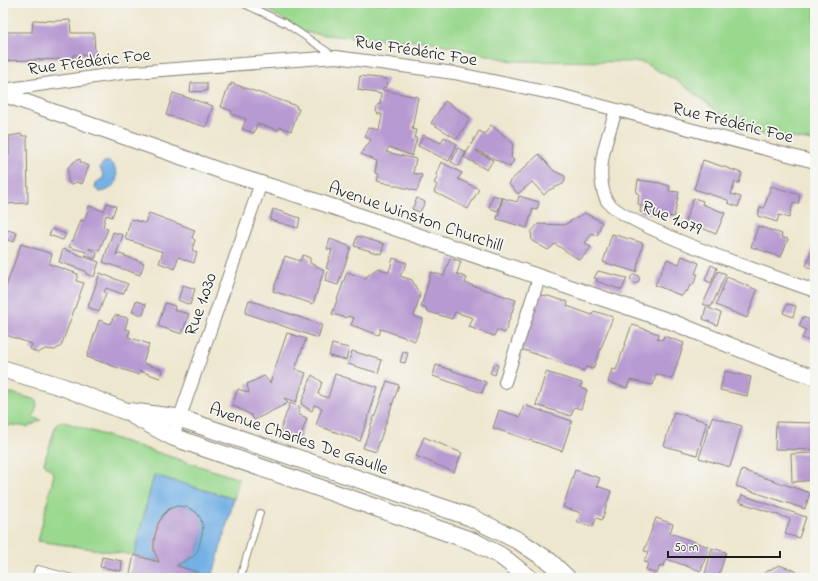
<svg xmlns="http://www.w3.org/2000/svg" width="818" height="581" viewBox="0 0 818 581" font-family="'Indie Flower',sans-serif">
<style>
.green{fill:#9ad88e;stroke:#5b7a55}
.water{fill:#73b0e5;stroke:#486680}
.building{fill:#b79ad1}
.lines{fill:none;stroke-linecap:round;stroke-linejoin:round}
.service-casing{stroke:#858276;stroke-width:8}
.minor-casing{stroke:#858276;stroke-width:14}
.tertiary-casing{stroke:#858276;stroke-width:17}
.secondary-casing{stroke:#858276;stroke-width:19}
.service{stroke:#fff;stroke-width:6}
.minor{stroke:#fff;stroke-width:12}
.tertiary{stroke:#fff;stroke-width:15}
.secondary{stroke:#fff;stroke-width:17}
.labels{text-anchor:middle;stroke-width:3.5;stroke-linejoin:round;paint-order:stroke}
.street-label{font-size:18px;fill:#1c1c1c;stroke:#f6f6f2}
</style>
<rect width="100%" height="100%" fill="#f6f6f2"/>
<filter id="ink" filterUnits="userSpaceOnUse"><feTurbulence type="fractalNoise" baseFrequency=".025" numOctaves="2"/><feDisplacementMap in="SourceGraphic" scale="8" xChannelSelector="R" yChannelSelector="G"/><feConvolveMatrix kernelMatrix="1 2 1 2 8 2 1 2 1" color-interpolation-filters="sRGB"/></filter>
<filter id="wash" filterUnits="userSpaceOnUse"><feTurbulence type="fractalNoise" baseFrequency=".012" numOctaves="4" result="noise"/><feDisplacementMap in="SourceGraphic" scale="16" xChannelSelector="R" yChannelSelector="G"/><feGaussianBlur stdDeviation="0.9" result="paint"/><feColorMatrix in="noise" values="0 0 0 0 0 0 0 0 0 0 0 0 0 0 0 0 0 1.4 0 .05"/><feComposite in="paint" operator="in"/></filter>
<g filter="url(#wash)">
<rect width="100%" height="100%" fill="#eee7cf"/>
<path class="green" d="M 256,3 L 815,3 L 815,142 L 807,140 L 751,133 L 727,122 L 712,107 L 679,82 L 642,62 L 512,61 L 433,42 L 323,35 L 305,32 Z
M 12,393 L 36,400 L 37,406 L 33,417 L 41,420 L 28,427 L 11,425 L 3,428 L 3,394 Z
M 61,421 L 239,479 L 234,499 L 154,475 L 134,555 L 38,541 L 54,474 L 44,463 L 56,425 Z"/>
<path class="water" d="M 104,162 L 110,162 C 122,173 118,190 100,192 L 95,188 L 96,183 L 104,177 L 100,167 Z
M 154,475 L 234,499 L 212,578 L 196,578 L 198,572 L 177,566 C 183,563 190,559 195,554 C 199,549 200,543 201,537 C 208,503 165,494 157,529 C 154,542 154,550 159,562 L 134,555 Z"/>
<g id="blocks">
<path class="building" d="M 33,20 L 56,21 L 70,20 L 71,33 L 94,33 L 95,55 L 73,55 L 73,58 L 62,59 L 3,61 L 3,32 L 32,32 Z
M 360,76 L 387,79 L 386,86 L 382,90 L 418,97 L 412,129 L 416,130 L 414,138 L 417,138 L 412,156 L 389,147 L 386,152 L 416,159 L 413,173 L 422,175 L 417,191 L 377,181 L 379,174 L 375,173 L 377,161 L 361,154 L 371,140 L 365,137 L 369,128 L 379,130 L 382,114 L 378,114 L 376,111 L 378,104 L 380,105 L 381,94 L 358,90 Z
M 191,83 L 207,83 L 207,91 L 190,92 Z
M 231,83 L 297,106 L 296,108 L 299,109 L 291,131 L 280,127 L 279,130 L 257,124 L 254,133 L 242,129 L 246,119 L 231,114 L 232,111 L 221,107 L 229,85 L 231,86 Z
M 173,93 L 213,106 L 206,127 L 166,115 Z
M 445,101 L 470,118 L 457,139 L 431,123 Z
M 491,125 L 513,143 L 511,158 L 514,160 L 510,167 L 477,150 L 476,151 L 493,160 L 487,170 L 464,157 L 479,131 L 485,134 Z
M 22,134 L 22,136 L 27,136 L 28,203 L 3,204 L 3,156 L 9,155 L 9,136 Z
M 423,135 L 441,143 L 444,137 L 457,144 L 449,161 L 418,146 Z
M 458,148 L 466,152 L 459,166 L 451,162 Z
M 539,154 L 554,171 L 565,176 L 565,181 L 563,184 L 549,190 L 544,195 L 532,182 L 518,194 L 508,183 Z
M 80,159 L 81,163 L 89,166 L 82,184 L 76,182 L 71,185 L 68,181 L 68,167 L 75,161 Z
M 703,160 L 742,173 L 739,183 L 735,182 L 731,194 L 741,197 L 738,207 L 728,203 L 728,200 L 694,189 Z
M 441,162 L 462,173 L 458,179 L 479,189 L 468,209 L 434,192 L 437,185 L 434,183 L 438,176 L 436,175 L 437,172 Z
M 638,180 L 660,183 L 670,186 L 669,191 L 679,192 L 674,217 L 640,212 L 641,205 L 638,204 L 639,193 L 636,193 Z
M 771,186 L 800,195 L 798,204 L 793,203 L 789,218 L 779,215 L 777,222 L 758,216 L 760,207 L 764,208 Z
M 493,195 L 502,198 L 498,211 L 489,208 Z
M 519,196 L 539,202 L 537,210 L 533,209 L 527,228 L 497,219 L 503,198 L 517,202 Z
M 417,198 L 425,202 L 420,212 L 412,209 Z
M 694,198 L 703,201 L 702,204 L 725,213 L 716,234 L 685,221 Z
M 107,203 L 116,206 L 112,217 L 106,215 L 103,227 L 108,229 L 99,251 L 89,248 L 89,249 L 97,253 L 95,259 L 85,255 L 86,252 L 69,247 L 71,241 L 73,241 L 81,220 L 84,221 L 89,206 L 104,211 Z
M 273,209 L 300,218 L 298,228 L 270,220 Z
M 149,213 L 195,230 L 192,238 L 195,240 L 192,250 L 197,252 L 194,263 L 178,257 L 175,269 L 159,263 L 163,252 L 125,239 L 131,219 L 145,223 Z
M 585,213 L 602,222 L 597,236 L 592,233 L 585,243 L 591,247 L 580,260 L 555,244 L 548,250 L 532,241 L 531,232 L 538,224 L 564,225 Z
M 758,226 L 782,234 L 781,237 L 788,239 L 781,257 L 751,247 Z
M 52,229 L 66,234 L 63,240 L 49,235 Z
M 8,230 L 17,233 L 14,242 L 5,239 Z
M 113,232 L 123,235 L 116,255 L 120,254 L 144,263 L 140,275 L 103,262 Z
M 612,234 L 643,243 L 636,272 L 603,262 Z
M 357,236 L 384,244 L 381,254 L 354,246 Z
M 330,239 L 351,247 L 338,285 L 325,281 L 329,269 L 326,268 L 332,250 L 327,249 Z
M 21,244 L 52,254 L 49,264 L 78,274 L 76,281 L 84,283 L 61,346 L 55,350 L 45,349 L 38,353 L 30,349 L 32,344 L 3,334 L 3,313 L 5,309 L 3,309 L 7,297 L 3,295 Z
M 813,246 L 815,247 L 815,270 L 806,266 Z
M 63,249 L 99,262 L 94,277 L 86,274 L 86,271 L 59,262 Z
M 303,255 L 310,258 L 310,263 L 324,270 L 313,304 L 273,291 L 285,256 L 300,261 Z
M 682,256 L 699,263 L 695,274 L 698,274 L 693,285 L 690,285 L 687,292 L 685,291 L 682,296 L 655,285 L 667,259 L 679,264 Z
M 393,258 L 407,263 L 400,276 L 412,280 L 420,295 L 414,316 L 423,319 L 415,341 L 381,329 L 379,335 L 351,325 L 354,318 L 348,316 L 347,318 L 332,314 L 347,272 L 367,279 L 367,276 L 378,268 L 389,272 Z
M 450,258 L 461,261 L 457,274 L 467,278 L 465,283 L 516,300 L 505,333 L 497,330 L 494,336 L 469,327 L 473,318 L 455,312 L 452,319 L 426,311 L 427,309 L 421,307 L 431,272 L 444,276 Z
M 711,265 L 717,268 L 711,283 L 705,280 Z
M 598,271 L 627,278 L 622,290 L 596,281 L 597,279 L 594,278 Z
M 718,271 L 726,274 L 711,307 L 703,304 Z
M 100,273 L 128,284 L 123,294 L 106,288 L 104,292 L 106,293 L 99,312 L 88,307 Z
M630.5 279a4.5 4.5 0 1 1 9 0a4.5 4.5 0 1 1-9 0Z
M 727,277 L 757,290 L 747,318 L 716,305 Z
M 183,285 L 195,289 L 190,305 L 178,300 Z
M 540,295 L 548,296 L 568,302 L 567,306 L 592,315 L 594,311 L 613,317 L 593,369 L 586,367 L 584,371 L 518,348 Z
M 249,300 L 322,325 L 318,338 L 245,313 Z
M 136,301 L 146,304 L 143,315 L 132,312 Z
M 165,303 L 175,306 L 174,310 L 189,314 L 182,334 L 158,326 Z
M 787,304 L 796,306 L 793,317 L 783,313 Z
M 706,307 L 721,313 L 717,325 L 703,319 Z
M 115,315 L 128,318 L 125,329 L 130,330 L 128,337 L 149,344 L 143,363 L 163,370 L 160,378 L 140,371 L 139,375 L 87,357 L 99,320 L 110,324 Z
M 803,317 L 810,320 L 811,319 L 815,320 L 815,343 L 802,338 L 806,330 L 799,326 Z
M 633,325 L 659,334 L 657,339 L 662,340 L 664,336 L 684,343 L 672,379 L 656,374 L 653,385 L 630,380 L 627,388 L 608,382 L 612,369 L 616,370 L 631,327 Z
M 287,333 L 306,339 L 295,369 L 306,373 L 296,402 L 284,398 L 288,403 L 254,420 L 251,415 L 232,405 L 238,389 L 249,393 L 247,384 L 264,376 L 270,383 Z
M 332,344 L 349,348 L 346,360 L 329,356 Z
M 352,351 L 382,360 L 378,373 L 348,364 Z
M 403,352 L 408,353 L 405,363 L 400,362 Z
M 494,364 L 498,365 L 495,375 L 490,373 Z
M 436,365 L 486,382 L 482,393 L 433,376 Z
M 725,371 L 751,377 L 747,396 L 720,390 Z
M 546,372 L 582,383 L 580,388 L 587,390 L 581,409 L 574,407 L 571,416 L 536,405 Z
M 335,374 L 378,388 L 360,441 L 316,425 L 322,408 L 314,405 L 312,411 L 301,404 L 312,375 L 322,382 L 318,394 L 328,398 Z
M 387,381 L 399,385 L 376,452 L 363,448 Z
M 290,403 L 300,407 L 298,414 L 307,418 L 299,441 L 289,438 L 292,435 L 280,431 Z
M 524,405 L 572,421 L 562,451 L 493,428 L 499,410 L 520,417 Z
M 674,412 L 707,422 L 697,455 L 664,446 Z
M 712,417 L 742,426 L 730,467 L 699,458 Z
M 776,422 L 815,423 L 815,450 L 775,449 Z
M 424,437 L 462,453 L 454,472 L 416,456 Z
M 815,453 L 815,480 L 792,482 L 791,454 Z
M 575,470 L 600,478 L 597,486 L 611,491 L 602,520 L 596,518 L 593,527 L 577,522 L 581,513 L 563,507 Z
M 742,470 L 810,493 L 805,509 L 736,486 Z
M 742,495 L 806,517 L 799,538 L 785,534 L 790,519 L 739,502 Z
M 177,506 L 187,507 L 196,512 L 201,519 L 203,529 L 199,547 L 195,555 L 177,566 L 198,572 L 196,578 L 129,578 L 134,555 L 159,562 L 154,551 L 154,540 L 158,524 L 163,515 L 169,509 Z
M 656,518 L 673,524 L 670,533 L 709,547 L 701,571 L 666,559 L 664,566 L 660,565 L 657,574 L 646,570 L 648,563 L 644,562 L 648,552 L 644,551 Z
M 712,548 L 726,552 L 718,578 L 704,578 Z
M 102,557 L 122,561 L 121,571 L 100,567 Z
M 779,565 L 796,571 L 801,578 L 761,578 L 764,573 Z"/>
</g>
</g>
<g filter="url(#ink)">
<use href="#blocks" fill-opacity="0" stroke="#858276" stroke-width="1"/>
<g class="lines">
<defs>
<path id="service" d="M 242,3 L 285,23 L 334,56
M 35,578 L 38,569 L 72,578
M 240,578 L 260,513"/>
<path id="minor" d="M 3,90 L 122,73 L 336,57 L 454,73 L 560,95 L 815,162
M 616,111 C 607,138 594,171 606,199 C 616,224 782,279 815,291
M 505,382 L 539,278
M 173,437 L 261,183"/>
<path id="tertiary" d="M 3,94 L 224,172 L 298,195 L 672,322 L 787,368 L 815,377"/>
<path id="secondary" d="M 3,369 L 63,387 L 125,411 L 179,418 L 470,517 L 519,541 L 549,561 L 567,578
M 134,416 L 173,437 L 475,542 L 501,556 L 529,578"/>
</defs>
<use href="#service" class="service-casing"/>
<use href="#minor" class="minor-casing"/>
<use href="#tertiary" class="tertiary-casing"/>
<use href="#secondary" class="secondary-casing"/>
<use href="#service" class="service"/>
<use href="#minor" class="minor"/>
<use href="#tertiary" class="tertiary"/>
<use href="#secondary" class="secondary"/>
</g>
</g>
<g class="labels">
<g class="street-label">
<text transform="translate(416 50) rotate(9)" y="6">Rue Frédéric Foe</text>
<text transform="translate(89 61) rotate(-7)" y="6">Rue Frédéric Foe</text>
<text transform="translate(733 122) rotate(14)" y="6">Rue Frédéric Foe</text>
<text transform="translate(416 216) rotate(19)" y="6">Avenue Winston Churchill</text>
<text transform="translate(672 217) rotate(23)" y="6">Rue 1.079</text>
<text transform="translate(200 304) rotate(-71)" y="6">Rue 1.030</text>
<text transform="translate(299 438) rotate(19)" y="6">Avenue Charles De Gaulle</text>
</g>
</g>
<rect width="818" height="581" fill="none" stroke="#f6f6f2" stroke-width="16"/>
<path d="M668 551v6h112v-6" fill="none" stroke="#1c1c1c" stroke-width="2"/>
<text x="674" y="551" font-size="12" fill="#1c1c1c" stroke="#f6f6f2" stroke-width="3" paint-order="stroke">50 m</text>
</svg>
